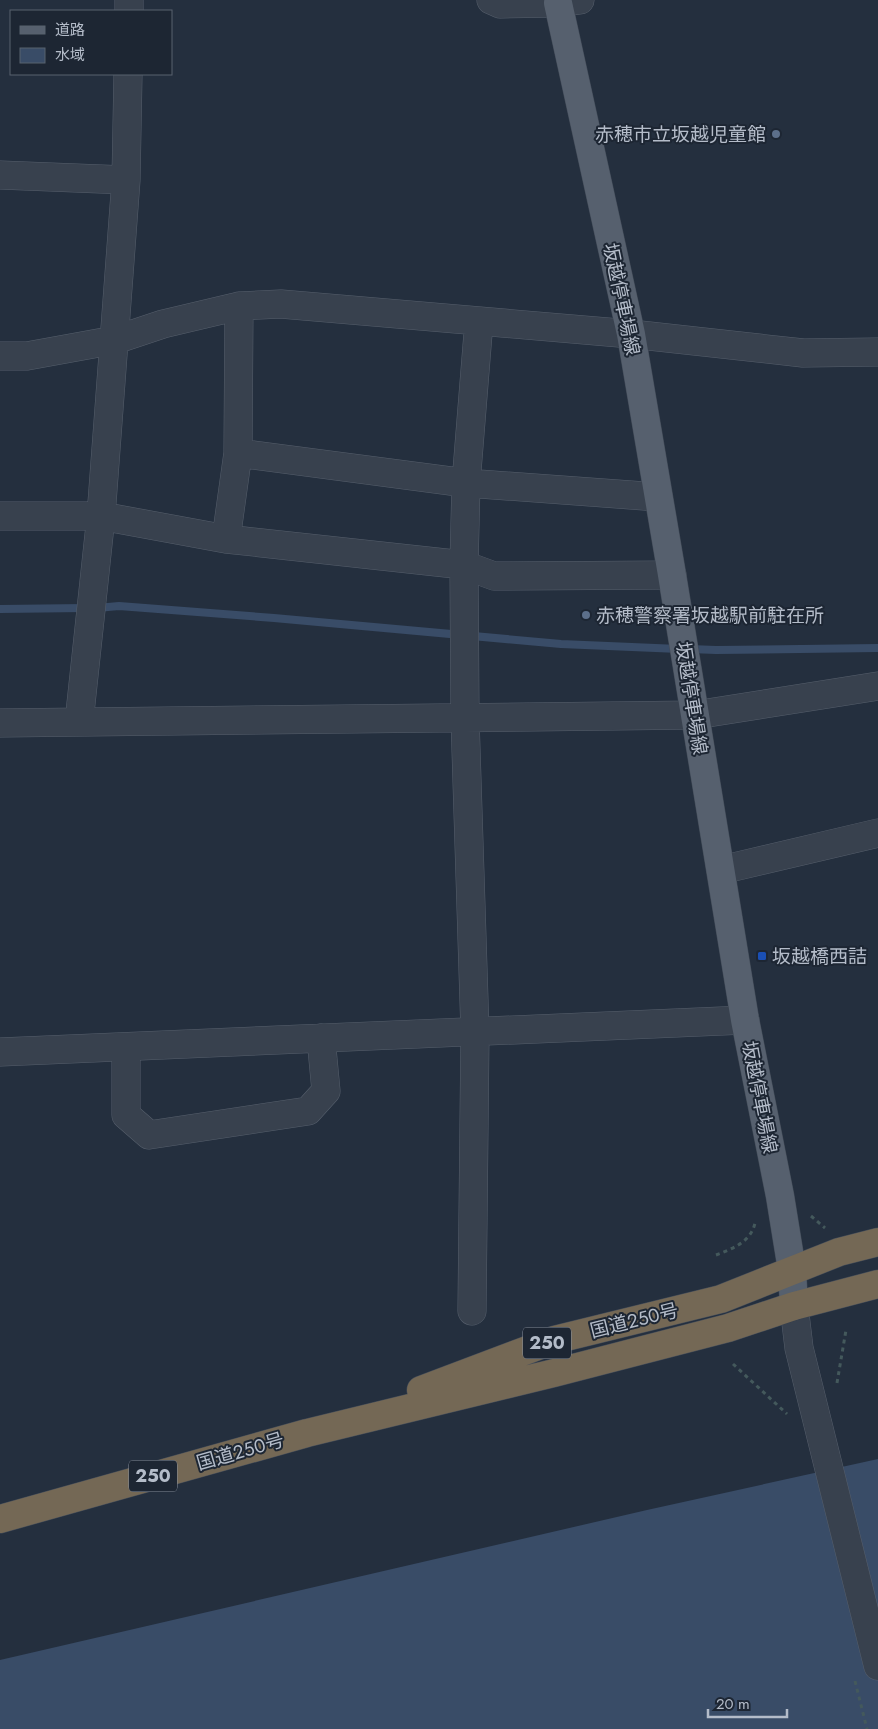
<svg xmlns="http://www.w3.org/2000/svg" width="878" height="1729" viewBox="0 0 878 1729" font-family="Jost,'Noto Sans JP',sans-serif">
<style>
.water{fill:#394c67}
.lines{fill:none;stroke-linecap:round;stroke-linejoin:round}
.stream{stroke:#394c67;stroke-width:8}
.minor-casing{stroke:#565f6c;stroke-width:29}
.major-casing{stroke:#414a57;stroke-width:29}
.highway-casing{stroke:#434c59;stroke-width:29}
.path{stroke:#44595c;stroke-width:3;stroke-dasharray:4 4;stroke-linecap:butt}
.minor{stroke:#38414e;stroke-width:28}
.major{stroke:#56606e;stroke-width:28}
.highway{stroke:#746855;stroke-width:28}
.service-dot{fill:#5c6f8a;stroke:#1d2633;stroke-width:2}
.transit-dot{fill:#1a4fb4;stroke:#1d2633;stroke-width:2}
.labels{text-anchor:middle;stroke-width:4;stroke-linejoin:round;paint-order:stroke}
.shield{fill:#1d2633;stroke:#878f9c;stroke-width:1}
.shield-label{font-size:18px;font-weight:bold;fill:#b4bcc9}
.poi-label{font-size:19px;fill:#b4bcc9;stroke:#1d2633;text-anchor:start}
.street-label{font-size:19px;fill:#b4bcc9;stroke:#1d2633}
</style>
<rect width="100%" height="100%" fill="#242f3e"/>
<path class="water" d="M 878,1459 L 878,1729 L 0,1729 L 0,1660 L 647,1510 Z"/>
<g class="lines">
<path class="stream" d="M 97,608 L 119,606 L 274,618 L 561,644 L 679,649
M 0,609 L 85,608
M 690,649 L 716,650 L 878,648"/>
<defs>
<path id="minor" d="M 491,0 L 500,4 L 558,3 L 580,0
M 129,11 L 129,0
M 128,74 L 126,180 L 101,516 L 226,539 L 464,565 L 465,718 L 475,1032 L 472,1311
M 0,175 L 126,180
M 479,321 L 466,483 L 464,565 L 494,576 L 672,575
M 0,356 L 27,356 L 115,340 L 163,324 L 239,306 L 281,304 L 631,334 L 803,353 L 878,352
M 238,453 L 466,483 L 658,497
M 0,516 L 101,516 L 79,722
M 226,539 L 238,453 L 239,306
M 0,723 L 695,715 L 878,686
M 721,870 L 878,833
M 126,1047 L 126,1115 L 149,1135 L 308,1111 L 326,1091 L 321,1038
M 0,1052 L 745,1020
M 794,1306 L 799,1348 L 878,1666"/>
<path id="major" d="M 558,3 L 631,334 L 672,575 L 745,1020 L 780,1196 L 792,1270 L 794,1306"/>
<path id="highway" d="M 421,1390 L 554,1340 L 721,1299 L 839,1252 L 878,1242
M 0,1519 L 307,1433 L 554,1373 L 728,1328 L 794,1306 L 878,1284"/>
</defs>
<use href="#minor" class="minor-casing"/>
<use href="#major" class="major-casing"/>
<use href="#highway" class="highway-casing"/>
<path class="path" d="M 811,1216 L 825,1228
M 716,1255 C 732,1249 751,1242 755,1223
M 733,1364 L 787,1414
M 837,1383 L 846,1330
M 855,1681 L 867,1729"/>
<use href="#minor" class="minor"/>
<use href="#major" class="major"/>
<use href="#highway" class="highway"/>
</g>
<g class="service-dot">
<circle cx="776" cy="134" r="5"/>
<circle cx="586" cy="615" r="5"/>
</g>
<rect class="transit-dot" x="757" y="951" width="10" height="10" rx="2.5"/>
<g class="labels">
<g class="shield">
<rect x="523" y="1327.5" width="48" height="31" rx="4"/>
<rect x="129" y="1460.5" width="48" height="31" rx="4"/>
</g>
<g class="shield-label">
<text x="547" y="1349">250</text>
<text x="153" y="1482">250</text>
</g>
<g class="poi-label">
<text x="766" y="141" text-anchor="end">赤穂市立坂越児童館</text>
<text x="596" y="622">赤穂警察署坂越駅前駐在所</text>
<text x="772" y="963">坂越橋西詰</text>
</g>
<g class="street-label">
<text transform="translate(622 299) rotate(78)" y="7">坂越停車場線</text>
<text transform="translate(692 698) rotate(81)" y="7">坂越停車場線</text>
<text transform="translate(760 1097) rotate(79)" y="7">坂越停車場線</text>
<text transform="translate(634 1320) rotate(-14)" y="7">国道250号</text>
<text transform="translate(240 1451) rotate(-16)" y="7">国道250号</text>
</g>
</g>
<rect x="10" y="10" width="162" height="65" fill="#1d2633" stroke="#59626f"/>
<rect x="20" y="26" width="25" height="8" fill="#56606e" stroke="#59626f"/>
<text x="55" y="35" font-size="15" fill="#b4bcc9">道路</text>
<rect x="20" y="48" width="25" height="15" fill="#394c67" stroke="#59626f"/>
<text x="55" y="60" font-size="15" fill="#b4bcc9">水域</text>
<path d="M708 1709v8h79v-8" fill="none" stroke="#b4bcc9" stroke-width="2.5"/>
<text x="716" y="1709" font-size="15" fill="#b4bcc9" stroke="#1d2633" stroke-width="4" paint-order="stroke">20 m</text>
</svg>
